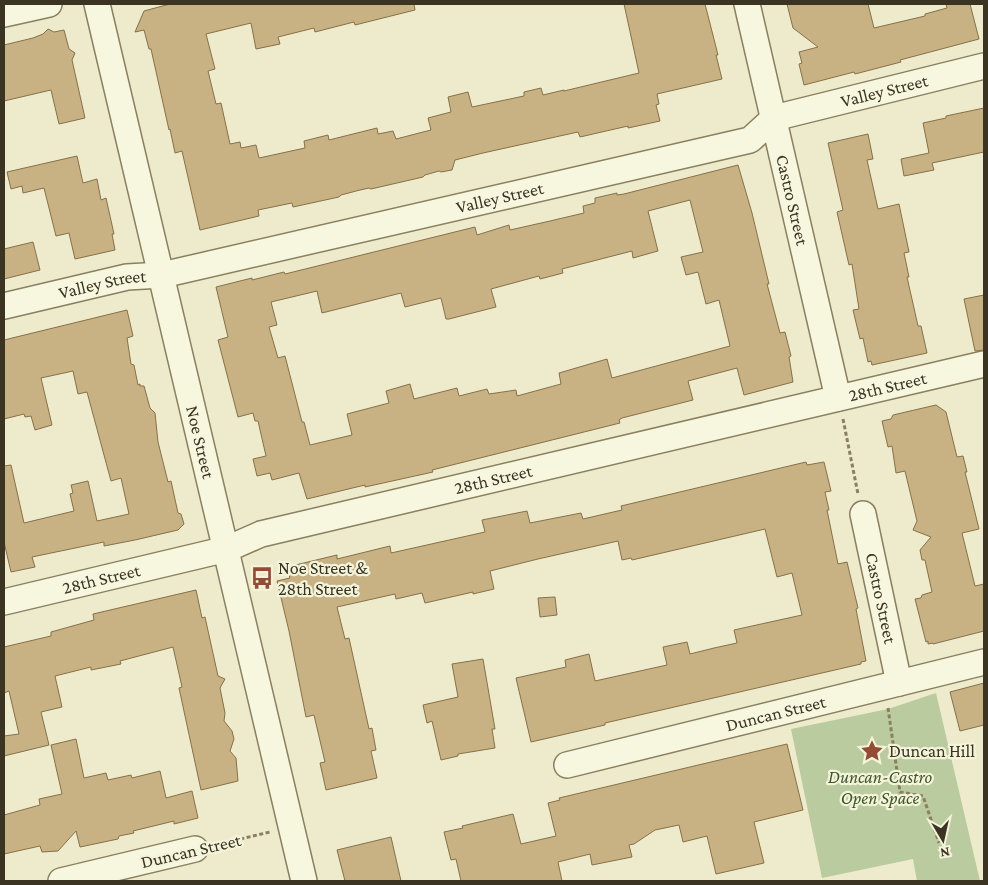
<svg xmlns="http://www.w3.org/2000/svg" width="988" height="885" viewBox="0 0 988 885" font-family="'Crimson Pro',serif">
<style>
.green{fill:#bacb9f}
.building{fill:#c8b284;stroke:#867148;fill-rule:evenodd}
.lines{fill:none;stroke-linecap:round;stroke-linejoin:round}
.street-casing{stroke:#898060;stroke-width:28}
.path{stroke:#898060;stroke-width:3;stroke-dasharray:4 2.5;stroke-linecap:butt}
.street{stroke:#f7f6df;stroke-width:25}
.labels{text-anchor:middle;stroke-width:4.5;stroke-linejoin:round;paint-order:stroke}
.street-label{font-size:18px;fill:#3b3422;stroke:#f4f4db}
.poi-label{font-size:18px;fill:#3b3422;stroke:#f4f4db;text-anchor:start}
.park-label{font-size:18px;font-style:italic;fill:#3f562a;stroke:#f4f4db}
</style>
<rect width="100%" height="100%" fill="#edebcb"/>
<path class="green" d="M 936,693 L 980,881 L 917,881 L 913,859 L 822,878 L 791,729 L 888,709 Z"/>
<path class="building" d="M 170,4 L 414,4 L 415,10 L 355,25 L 354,22 L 315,32 L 314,28 L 278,37 L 280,44 L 256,49 L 251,23 L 206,34 L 215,69 L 208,71 L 216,104 L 221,103 L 230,144 L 240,142 L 241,148 L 256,145 L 259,158 L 305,148 L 304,141 L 328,135 L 329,140 L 377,128 L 378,134 L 393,131 L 396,139 L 427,131 L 431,130 L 428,118 L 451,112 L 448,97 L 468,92 L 472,107 L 524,96 L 524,92 L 541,88 L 543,95 L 564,90 L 564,91 L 639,73 L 624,4 L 705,4 L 718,55 L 716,55 L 722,79 L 657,94 L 659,104 L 656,105 L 660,121 L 628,128 L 628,126 L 580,137 L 578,132 L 483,153 L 455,160 L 452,170 L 441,172 L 439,171 L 425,175 L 423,177 L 371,189 L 369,188 L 360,190 L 341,195 L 339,197 L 293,207 L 292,203 L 258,210 L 259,216 L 200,230 L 182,151 L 175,153 L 170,129 L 169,130 L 151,49 L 149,49 L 144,30 L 135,32 L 144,11 Z
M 787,4 L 868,4 L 874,28 L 925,16 L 925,14 L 947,8 L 946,4 L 970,4 L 979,39 L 900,60 L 901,62 L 855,74 L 854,72 L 804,85 L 799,64 L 802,63 L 799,52 L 818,47 L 793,28 Z
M 48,29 L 54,32 L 64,30 L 69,49 L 75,53 L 72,60 L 85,118 L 59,124 L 51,90 L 4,101 L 4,45 L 33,38 L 43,34 Z
M 984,108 L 984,152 L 932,163 L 934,170 L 904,176 L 901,159 L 929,153 L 923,123 L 946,118 L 946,116 Z
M 868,134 L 873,159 L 867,160 L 878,209 L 899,204 L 909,252 L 904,253 L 909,277 L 907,277 L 918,326 L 921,326 L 927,353 L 872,365 L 871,361 L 868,362 L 863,338 L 860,339 L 853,310 L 859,309 L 852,264 L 849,265 L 837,212 L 843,210 L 828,143 Z
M 77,156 L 83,183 L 97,179 L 101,200 L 106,198 L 114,234 L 112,234 L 115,250 L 75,259 L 69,233 L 56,236 L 44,188 L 23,193 L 22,186 L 11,189 L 7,172 Z
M 738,165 L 752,213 L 769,284 L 767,284 L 780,333 L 785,332 L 791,356 L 789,357 L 793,382 L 744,395 L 737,368 L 688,381 L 693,400 L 622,418 L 619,420 L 620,423 L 432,470 L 433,472 L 365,487 L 365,485 L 307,499 L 299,473 L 272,480 L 270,473 L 257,476 L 253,459 L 266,456 L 258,421 L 255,421 L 253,413 L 238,417 L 218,340 L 228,337 L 216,287 L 252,278 L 252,280 L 284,272 L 285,274 L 475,227 L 477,235 L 509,225 L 510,230 L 550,221 L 584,213 L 583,206 L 595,203 L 595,198 L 617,193 L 617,195 L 624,194 ZM 690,200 L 703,252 L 681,257 L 686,275 L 698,272 L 706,304 L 719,300 L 730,346 L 612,378 L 607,359 L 559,373 L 561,384 L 517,396 L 516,390 L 489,394 L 487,389 L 459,396 L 457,388 L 414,399 L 410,384 L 386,391 L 389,403 L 347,414 L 352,435 L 310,445 L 304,422 L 302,422 L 285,356 L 278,358 L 269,327 L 277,325 L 271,302 L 317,291 L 322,313 L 401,293 L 405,307 L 441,298 L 446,319 L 449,319 L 496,307 L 491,289 L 539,276 L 540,279 L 563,273 L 562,269 L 632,251 L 633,258 L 658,251 L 648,211 Z
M 33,242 L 40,270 L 4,279 L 4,249 Z
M 984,295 L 984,350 L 975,351 L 964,299 Z
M 127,310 L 133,336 L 127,338 L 131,364 L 134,365 L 138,385 L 140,384 L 140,386 L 144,386 L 150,408 L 155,413 L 158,442 L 168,482 L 171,481 L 178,513 L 181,514 L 184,524 L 178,530 L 135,540 L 104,546 L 104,542 L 32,557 L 35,567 L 11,572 L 4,542 L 4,466 L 11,465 L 24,523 L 74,511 L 70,494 L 73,493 L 71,485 L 88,481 L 97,521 L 129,514 L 121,478 L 111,481 L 87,392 L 78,394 L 73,371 L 41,378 L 52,425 L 35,430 L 31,416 L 25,417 L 24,414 L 4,419 L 4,340 Z
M 936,405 L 946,412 L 957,457 L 963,456 L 967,472 L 965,472 L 979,529 L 962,533 L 975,586 L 984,584 L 984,631 L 933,644 L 933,643 L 928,644 L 928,641 L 926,642 L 915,599 L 921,598 L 922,595 L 932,592 L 925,560 L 922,560 L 920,550 L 931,537 L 913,530 L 917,521 L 905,471 L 896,473 L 892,446 L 888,447 L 882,421 L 891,419 L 893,415 Z
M 806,462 L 807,465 L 824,462 L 831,491 L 825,492 L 829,510 L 827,510 L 838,564 L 847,562 L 858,608 L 856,609 L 866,661 L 861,662 L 861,664 L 605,723 L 605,725 L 531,742 L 516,678 L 566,667 L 565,660 L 589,654 L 595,681 L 667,665 L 663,647 L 687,642 L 690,654 L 714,648 L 737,643 L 734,630 L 802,615 L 792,573 L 777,577 L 765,529 L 632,560 L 631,558 L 622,560 L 618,541 L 538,559 L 490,571 L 494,589 L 473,594 L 473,592 L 425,603 L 422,593 L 396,599 L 395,594 L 337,607 L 345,639 L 349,638 L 369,729 L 372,728 L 376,750 L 371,751 L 377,778 L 326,790 L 320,763 L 325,762 L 314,715 L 306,717 L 289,631 L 277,581 L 290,578 L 287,567 L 337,555 L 337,559 L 390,546 L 391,553 L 485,532 L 482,520 L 527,511 L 530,523 L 581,513 L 583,519 L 622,510 L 621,506 Z
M 196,590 L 202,618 L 205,617 L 218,676 L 225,679 L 220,688 L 225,713 L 224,721 L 232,731 L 234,739 L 230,751 L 236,758 L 238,781 L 201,790 L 179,688 L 182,687 L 173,647 L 120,661 L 121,664 L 91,670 L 91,667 L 55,676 L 62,707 L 41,712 L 49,745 L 4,756 L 4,736 L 19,734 L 9,691 L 4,693 L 4,647 L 51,636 L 51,632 L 94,620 L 93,614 Z
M 555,597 L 557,615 L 540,617 L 538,598 Z
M 483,659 L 495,729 L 492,729 L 495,748 L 458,754 L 458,756 L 441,760 L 432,721 L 427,723 L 423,705 L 458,697 L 452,664 Z
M 984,683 L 984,725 L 960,731 L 950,692 Z
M 76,739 L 84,778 L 106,773 L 108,780 L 131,775 L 132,778 L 160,771 L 166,798 L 192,791 L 198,818 L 174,824 L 174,821 L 133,831 L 134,833 L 119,836 L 118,839 L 80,847 L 76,831 L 58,851 L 42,852 L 40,846 L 4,854 L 4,815 L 40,805 L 39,799 L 62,794 L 51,745 Z
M 787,744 L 803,810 L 754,822 L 764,863 L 716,874 L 707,836 L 683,842 L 679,825 L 655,830 L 634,844 L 629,845 L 632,857 L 592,865 L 590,854 L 558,862 L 562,881 L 461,881 L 456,859 L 451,860 L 444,832 L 463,828 L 462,826 L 513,814 L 521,844 L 556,836 L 548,803 L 560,800 L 559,798 Z
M 391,837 L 401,881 L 345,881 L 337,850 Z"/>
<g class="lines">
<defs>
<g id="street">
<path id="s1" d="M 97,4 L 304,881"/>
<path id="s2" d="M 747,4 L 838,398"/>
<path d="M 4,14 L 49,4"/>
<path id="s3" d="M 4,306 L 127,277 L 162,275 L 750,140 L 774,118 L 984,66"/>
<path id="s4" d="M 863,514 L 899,683"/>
<path id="s5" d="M 4,602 L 227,549 L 261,534 L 984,364"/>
<path id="s6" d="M 567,765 L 984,662"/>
<path d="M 61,881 L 195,849"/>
</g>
</defs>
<use href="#street" class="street-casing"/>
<path class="path" d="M 843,419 L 858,494
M 888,708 L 900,792 L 923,796 L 939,843
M 215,845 L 270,832"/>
<use href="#street" class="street"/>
</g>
<defs>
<symbol id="bus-bare" viewBox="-9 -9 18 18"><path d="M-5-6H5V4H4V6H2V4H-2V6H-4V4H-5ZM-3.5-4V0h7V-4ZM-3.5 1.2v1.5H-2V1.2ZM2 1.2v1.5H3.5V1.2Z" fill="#944c34" stroke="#f4f4db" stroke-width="2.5" paint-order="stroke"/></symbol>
<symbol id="sight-bare" viewBox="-9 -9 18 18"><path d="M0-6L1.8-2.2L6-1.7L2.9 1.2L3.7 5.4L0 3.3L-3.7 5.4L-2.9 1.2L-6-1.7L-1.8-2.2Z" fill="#944c34" stroke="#f4f4db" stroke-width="2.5" paint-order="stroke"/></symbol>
</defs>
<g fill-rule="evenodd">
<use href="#bus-bare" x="246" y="562" width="32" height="32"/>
<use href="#sight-bare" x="856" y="735" width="32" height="32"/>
</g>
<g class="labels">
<g class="street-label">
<text dy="6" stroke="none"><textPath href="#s3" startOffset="911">Valley Street</textPath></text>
<text dy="6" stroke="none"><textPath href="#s3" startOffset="508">Valley Street</textPath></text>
<text dy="6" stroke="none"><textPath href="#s2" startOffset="201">Castro Street</textPath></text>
<text dy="6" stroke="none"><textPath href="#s3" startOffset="101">Valley Street</textPath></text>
<text dy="6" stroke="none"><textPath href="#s5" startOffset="910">28th Street</textPath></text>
<text dy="6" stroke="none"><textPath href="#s1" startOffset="450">Noe Street</textPath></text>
<text dy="6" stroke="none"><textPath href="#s5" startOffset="505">28th Street</textPath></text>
<text dy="6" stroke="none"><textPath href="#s5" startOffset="100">28th Street</textPath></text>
<text dy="6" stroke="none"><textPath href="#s4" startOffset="86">Castro Street</textPath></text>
<text dy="6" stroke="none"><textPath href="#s6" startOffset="215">Duncan Street</textPath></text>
<text transform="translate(191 851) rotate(-13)" y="6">Duncan Street</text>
</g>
<g class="poi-label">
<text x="278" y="574">Noe Street &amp;<tspan x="278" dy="21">28th Street</tspan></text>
<text x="889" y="757">Duncan Hill</text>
</g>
<g class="park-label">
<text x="880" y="783">Duncan-Castro<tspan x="880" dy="21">Open Space</tspan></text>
</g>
</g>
<rect width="988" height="885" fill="none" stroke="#3b3422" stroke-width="10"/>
<g transform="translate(943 840) rotate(171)" stroke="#f4f4db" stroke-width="4" paint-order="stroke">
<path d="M0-4L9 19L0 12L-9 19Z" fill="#3b3422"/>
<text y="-8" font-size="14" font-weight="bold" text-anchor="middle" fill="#3b3422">N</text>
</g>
</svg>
